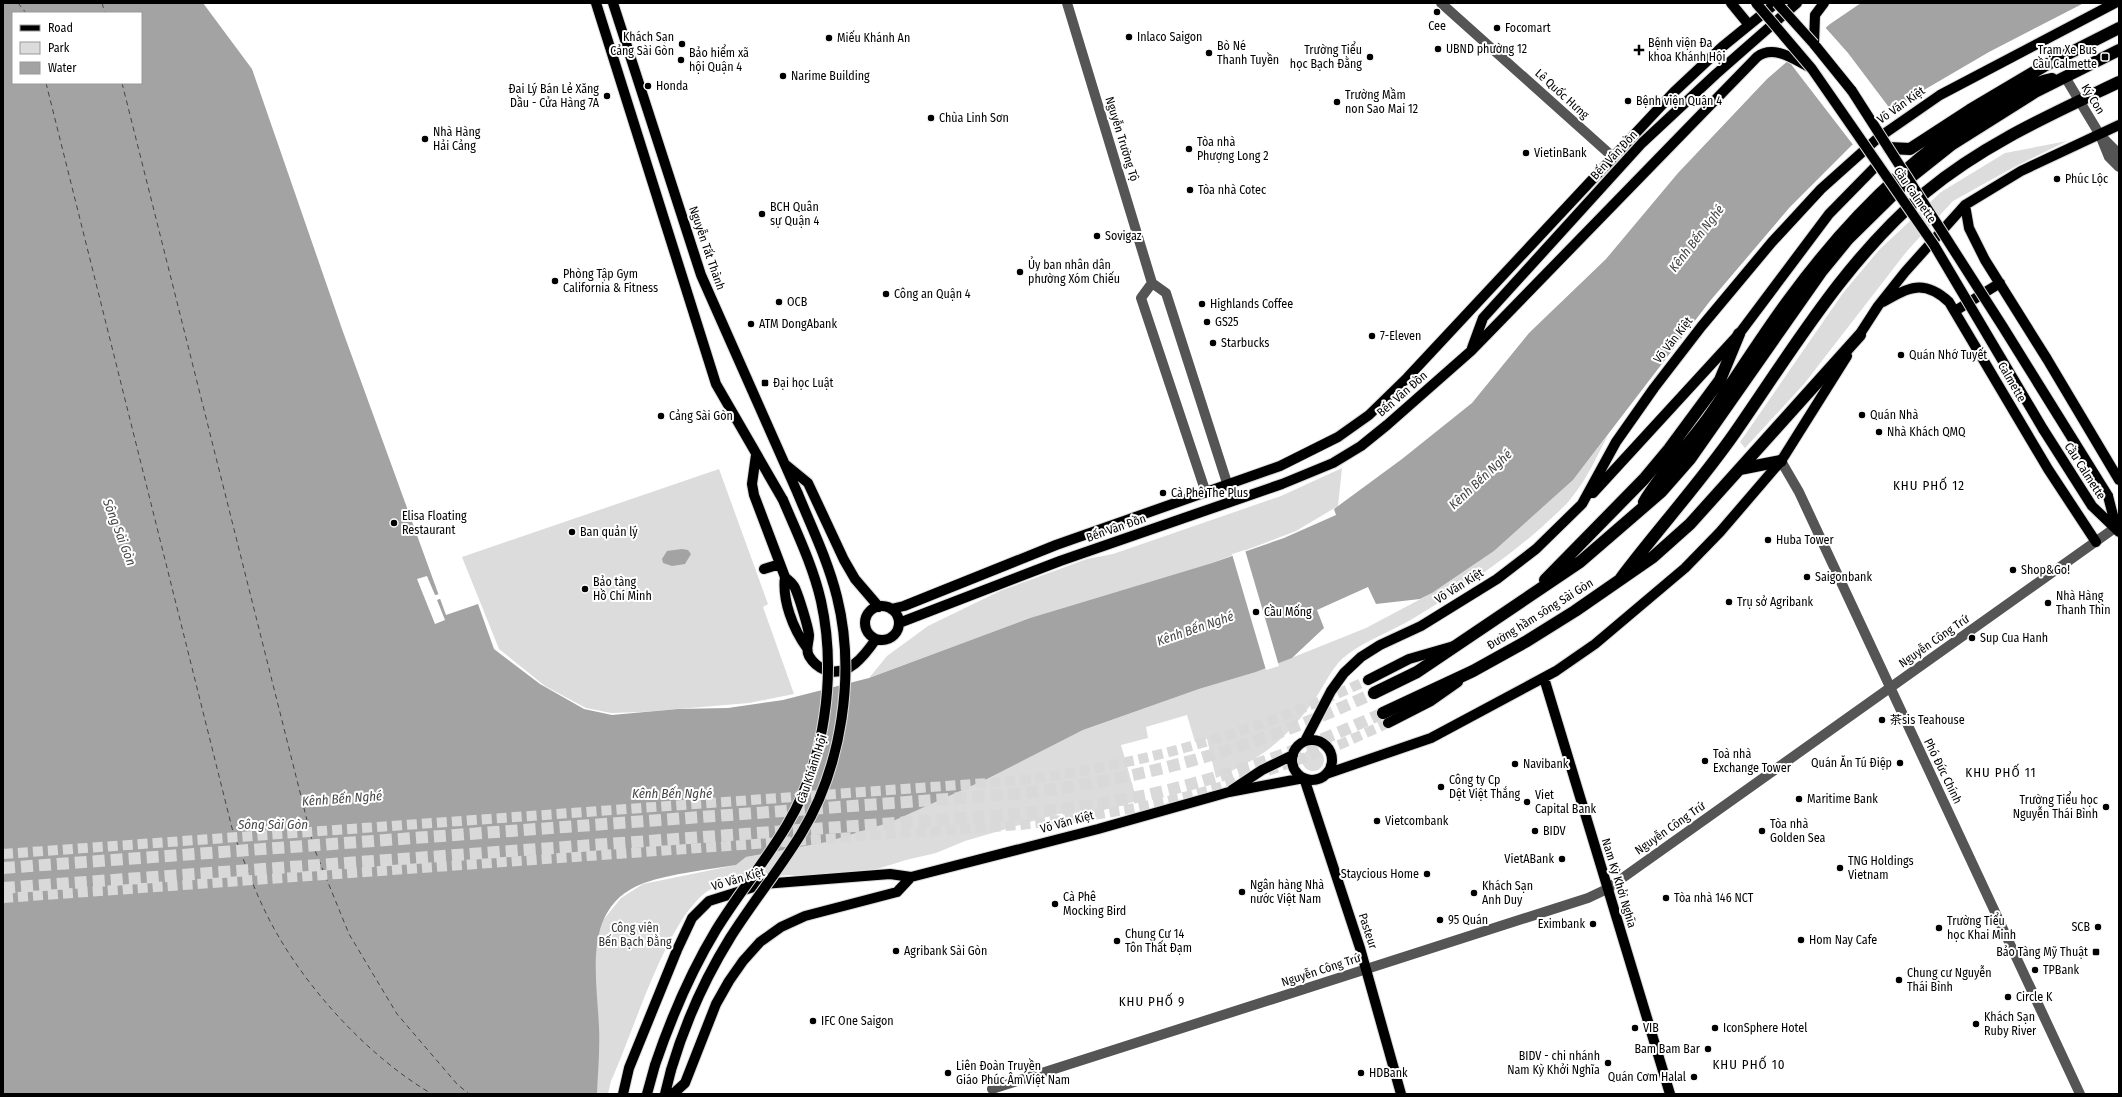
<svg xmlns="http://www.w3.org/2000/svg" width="2122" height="1097" viewBox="0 0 2122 1097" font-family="'Fira Sans Condensed','Noto Sans SC',sans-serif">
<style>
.green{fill:#dcdcdc}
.water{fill:#a3a3a3;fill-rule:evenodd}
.pier{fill:#fff}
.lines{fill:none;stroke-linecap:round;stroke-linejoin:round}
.ferry{stroke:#444;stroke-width:1;stroke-dasharray:5 4;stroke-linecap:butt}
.major-tunnel{stroke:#d9d9d9;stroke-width:10;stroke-dasharray:10 5;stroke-linecap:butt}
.highway-tunnel{stroke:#d9d9d9;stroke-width:12;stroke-dasharray:12 6;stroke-linecap:butt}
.major-casing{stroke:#dbdbdb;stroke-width:12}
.highway-casing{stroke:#dbdbdb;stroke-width:14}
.minor{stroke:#555;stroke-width:10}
.major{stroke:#000;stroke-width:10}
.highway{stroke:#000;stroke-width:12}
.major-bridge-casing{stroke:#dbdbdb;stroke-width:12;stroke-linecap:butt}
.major-bridge{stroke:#000;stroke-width:10}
.poi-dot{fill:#000;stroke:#fff;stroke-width:1.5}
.labels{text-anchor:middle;stroke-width:4;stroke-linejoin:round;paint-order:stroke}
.poi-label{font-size:12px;fill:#000;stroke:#fff;text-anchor:start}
.street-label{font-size:12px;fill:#000;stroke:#fff}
.park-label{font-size:12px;fill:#333;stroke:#fff}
.water-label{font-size:13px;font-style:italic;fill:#444;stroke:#fff}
.neighbourhood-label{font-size:13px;letter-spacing:1px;fill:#000;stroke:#fff}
</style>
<rect width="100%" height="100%" fill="#fff"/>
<path class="green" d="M 2067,141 L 2016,166 L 1953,201 L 1907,251 L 1804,384 L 1745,448 L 1740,442 L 1843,293 L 1879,250 L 1941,192 L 2005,153 Z
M 1608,435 C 1597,456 1587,479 1572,497 C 1564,508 1552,517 1542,527 C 1502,562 1459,591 1414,618 C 1391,632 1363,641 1343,658 C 1330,670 1323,689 1312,703 C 1284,742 1260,759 1216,778 L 1207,739 L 1195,742 L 1187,715 L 1146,727 L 1148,738 L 1121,745 L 1137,801 L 1100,811 L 1057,814 L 965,841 L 936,853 L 906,860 L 877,869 L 800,877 L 792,875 C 765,877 736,875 711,889 C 668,913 633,1034 611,1081 L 608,1094 L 597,1094 L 599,1029 L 594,962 L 598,935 L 604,919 L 621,898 L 643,884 L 736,865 L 746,857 L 827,842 L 891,822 L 987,779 L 1083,730 L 1199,689 L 1256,672 L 1366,628 L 1432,593 L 1494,551 L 1573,480 Z
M 1342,468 L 1338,506 L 1296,531 L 1212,563 L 1030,618 L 869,678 L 887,656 L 928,626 L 1000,591 L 1087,559 L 1113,554 L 1281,496 Z
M 719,469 L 768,604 L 763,607 L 794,694 L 749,703 L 642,712 L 611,713 L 586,708 L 545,686 L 499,649 L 462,557 Z
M1302 760a11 11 0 1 1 22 0a11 11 0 1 1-22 0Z"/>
<path class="water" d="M 3,3 L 203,3 L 252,69 L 342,329 L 446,615 L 478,604 L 494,649 L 540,684 L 584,709 L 612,715 L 678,709 L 728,708 L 783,700 L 869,678 L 1030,618 L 1212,563 L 1284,538 L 1336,515 L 1334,509 L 1402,459 L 1472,403 L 1529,333 L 1606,259 L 1678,173 L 1767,79 L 1830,24 L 1861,3 L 2084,3 L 1989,52 L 1912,97 L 1852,145 L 1790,207 L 1710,301 L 1573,480 L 1494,551 L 1432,593 L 1420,599 L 1376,604 L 1368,587 L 1317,610 L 1324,628 L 1292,658 L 1256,672 L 1199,689 L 1083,730 L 987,779 L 891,822 L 827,842 L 746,857 L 736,865 C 706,870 673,873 644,883 C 581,906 597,976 599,1027 C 600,1049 598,1072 597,1094 L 3,1094 ZM 13,13 L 141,13 L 141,83 L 13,83 Z
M 682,549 L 688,550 L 691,554 L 685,564 L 672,566 L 663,563 L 662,559 L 667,551 Z"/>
<path class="pier" d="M 1824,26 L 1848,53 L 1894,114 L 1854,146 L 1787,59 Z
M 1245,550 L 1279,666 L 1266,670 L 1232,554 Z
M 427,576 L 435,595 L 440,594 L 442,598 L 437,600 L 445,620 L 435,624 L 417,579 Z"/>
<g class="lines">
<path class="ferry" d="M 18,3 L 26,13
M 102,3 L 105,13
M 46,83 L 233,832 C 243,858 252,884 264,909 C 297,979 365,1055 432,1094
M 122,83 L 314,848 L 349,934 L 397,1014 L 457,1084 L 469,1094"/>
<path class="major-tunnel" d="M 1268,771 L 1339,745 L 1388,723
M 3,854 L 1015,781 C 1142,765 1252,734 1368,680
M 3,898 L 1020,825 C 1097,816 1174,804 1247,778"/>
<path class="highway-tunnel" d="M 3,868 L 1016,794 C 1143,780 1258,747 1374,693
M 3,888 L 1019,814 C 1073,808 1127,801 1180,787 C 1250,769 1317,743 1383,713"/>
<defs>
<path id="major" d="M 596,3 L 716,384 L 783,500
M 613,3 L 701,275 L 798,494
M 1731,3 L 1749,25
M 1824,3 L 1815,15 L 1814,44 L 1852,91
M 1965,205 L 1969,228 L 1985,260 L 2047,359 L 2119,480
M 1883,302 C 1909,287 1924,279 1949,302 L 2048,469 L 2096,542
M 1955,311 L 2000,283
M 1856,340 L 1878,306 L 1905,272 L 1965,205 L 2021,171 L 2119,125
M 1472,348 L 1483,318 L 1642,143 L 1716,74 L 1797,3
M 2043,429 L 2092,506 L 2119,532
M 756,455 L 752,484 L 754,495 L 785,577 C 788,580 793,583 795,588 C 799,597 808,626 809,635 C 809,643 805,649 809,656 C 813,663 818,667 825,670 C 848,678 865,655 876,639
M 786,465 L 808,483 L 844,560 L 855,579 L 879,607
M 1593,493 L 1739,334 L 1829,214 L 1878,164
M 2108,496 L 2116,527
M 764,569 L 780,564
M 785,577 C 782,600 793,629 807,648
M865 623a17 17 0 1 1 34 0a17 17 0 1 1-34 0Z
M 891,609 L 904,606 L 1056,545 L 1280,466 L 1338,437 L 1369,415 L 1407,378 L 1674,92 L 1722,47 L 1776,3
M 899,623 L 1060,561 L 1282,484 L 1333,463 L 1361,446 L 1387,425 L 1471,351 L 1757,57 C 1774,44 1795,60 1811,68
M 1544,678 L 1670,1094
M 1368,680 L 1409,659 L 1454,646
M 1388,723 L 1431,701 L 1458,682
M1292 760a20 20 0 1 1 40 0a20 20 0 1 1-40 0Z
M 1305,741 L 1331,691 L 1344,673 L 1361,657 L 1380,645 L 1421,626 L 1497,579 L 1536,549 L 1582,504 L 1616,442 L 1654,388 L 1701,327 L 1772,242 L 1821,189 L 1878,138 L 1940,95 L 2115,3
M 1326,774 L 1431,738 L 1556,671 L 1595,644 L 1685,568 L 1720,532 L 1781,461 L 1847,356
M 1304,778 L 1360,948 L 1401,1094
M 1232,790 L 1262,770 L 1293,755
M 623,1094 L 629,1068 L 677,950 L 692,918 L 709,901 L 763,884 L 890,874 L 911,877 L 1098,829 L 1229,792 L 1304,778
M 647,1094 L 655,1065
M 665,1094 L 671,1070
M 673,1094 L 685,1083 L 716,1004 L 729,981 L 743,961 L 760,942 L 781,927 L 805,916 L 897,892 L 911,877"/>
<path id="highway" d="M 1889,148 L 1910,149 L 1970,110 L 2044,66 L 2119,28
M 1740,469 L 1781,461
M 1644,502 C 1662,472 1687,447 1708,418 C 1736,378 1761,337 1790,298 C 1843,226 1907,159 1985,112 C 2007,99 2026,84 2052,79
M 1621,578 C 1658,529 1699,484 1734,434 C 1793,349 1846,259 1926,192 C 1984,144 2052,114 2119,82
M 1545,580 L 1644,479 L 1669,449 L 1720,380 L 1739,334
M 1374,693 L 1417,672 L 1580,562 L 1661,492 L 1690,459 L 1821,272 L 1848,239 L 1912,176 L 1951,145 L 2035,92 L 2119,50
M 1383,713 L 1473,671 L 1527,641 L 1575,611 L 1653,557 L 1690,524 L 1860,335"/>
</defs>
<use href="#major" class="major-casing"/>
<use href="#highway" class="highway-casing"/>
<path class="minor" d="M 1067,3 L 1152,283 L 1166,293 L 1228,486
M 1441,3 L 1613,157
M 2065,77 L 2100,135 L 2109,157 L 2119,167
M 2103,138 L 2119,154
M 1152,283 L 1141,298 L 1206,493
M 1781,461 L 1799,492 L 2080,1094
M 992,1089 L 1588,898 L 1607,889 L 2119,525"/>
<use href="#major" class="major"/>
<use href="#highway" class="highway"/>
<defs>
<path id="major-bridge" d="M 1756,3 L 1812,69 L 1934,245 L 2043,429
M 1777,3 L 1814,44
M 1852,91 L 2003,327 L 2108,496
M 655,1065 C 671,1018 690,973 716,930 C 738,894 765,862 787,825 C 825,761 837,674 821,601 C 813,566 797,533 783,500
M 671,1070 C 685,1023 704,980 730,938 C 752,903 779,870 801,834 C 842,767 856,673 837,597 C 828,561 812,528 798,494"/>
</defs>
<use href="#major-bridge" class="major-bridge-casing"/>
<use href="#major-bridge" class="major-bridge"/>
</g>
<g class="poi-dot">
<circle cx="1437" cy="12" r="4"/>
<circle cx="1497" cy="28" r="4"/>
<circle cx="1129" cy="37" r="4"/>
<circle cx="829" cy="38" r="4"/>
<circle cx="682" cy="44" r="4"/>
<circle cx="1438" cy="49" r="4"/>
<path d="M1637 44h4v4h4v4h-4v4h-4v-4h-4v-4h4z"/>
<circle cx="1209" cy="53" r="4"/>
<circle cx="1370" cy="57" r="4"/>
<rect x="2101" y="53" width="8" height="8" rx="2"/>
<circle cx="681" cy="60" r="4"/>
<circle cx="783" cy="76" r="4"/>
<circle cx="648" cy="86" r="4"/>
<circle cx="607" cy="96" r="4"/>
<circle cx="1628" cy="101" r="4"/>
<circle cx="1337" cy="102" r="4"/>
<circle cx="931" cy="118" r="4"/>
<circle cx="425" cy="139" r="4"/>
<circle cx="1189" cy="149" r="4"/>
<circle cx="1526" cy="153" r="4"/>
<circle cx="2057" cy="179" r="4"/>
<circle cx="1190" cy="190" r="4"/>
<circle cx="762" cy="214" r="4"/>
<circle cx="1097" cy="236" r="4"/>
<circle cx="1020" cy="272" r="4"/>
<circle cx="555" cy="281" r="4"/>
<circle cx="886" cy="294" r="4"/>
<circle cx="779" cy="302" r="4"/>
<circle cx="1202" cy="304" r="4"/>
<circle cx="1207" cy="322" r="4"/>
<circle cx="751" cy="324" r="4"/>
<circle cx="1372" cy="336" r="4"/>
<circle cx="1213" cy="343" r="4"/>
<circle cx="1901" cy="355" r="4"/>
<rect x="761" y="379" width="8" height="8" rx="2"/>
<circle cx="1862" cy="415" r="4"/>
<circle cx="661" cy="416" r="4"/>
<circle cx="1879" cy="432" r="4"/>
<circle cx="1163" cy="493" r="4"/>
<circle cx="394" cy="523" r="4"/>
<circle cx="572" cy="532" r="4"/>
<circle cx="1768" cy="540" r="4"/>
<circle cx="2013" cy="570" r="4"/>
<circle cx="1807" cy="577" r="4"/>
<circle cx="585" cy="589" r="4"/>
<circle cx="1729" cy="602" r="4"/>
<circle cx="2048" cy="603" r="4"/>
<circle cx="1256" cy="612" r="4"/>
<circle cx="1972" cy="638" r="4"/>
<circle cx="1882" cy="720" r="4"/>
<circle cx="1705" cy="761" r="4"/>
<circle cx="1900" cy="763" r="4"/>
<circle cx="1515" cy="764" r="4"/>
<circle cx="1441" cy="787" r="4"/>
<circle cx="1799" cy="799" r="4"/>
<circle cx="1527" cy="802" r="4"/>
<circle cx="2106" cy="807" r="4"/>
<circle cx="1377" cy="821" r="4"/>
<circle cx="1535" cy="831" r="4"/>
<circle cx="1762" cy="831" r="4"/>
<circle cx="1562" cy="859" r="4"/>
<circle cx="1840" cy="868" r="4"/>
<circle cx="1427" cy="874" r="4"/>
<circle cx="1242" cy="892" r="4"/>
<circle cx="1474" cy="893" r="4"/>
<circle cx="1666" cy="898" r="4"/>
<circle cx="1055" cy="904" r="4"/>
<circle cx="1440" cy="920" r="4"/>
<circle cx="1593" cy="924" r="4"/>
<circle cx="2098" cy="927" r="4"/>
<circle cx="1939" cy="928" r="4"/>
<circle cx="1801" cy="940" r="4"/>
<circle cx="1117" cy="941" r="4"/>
<circle cx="896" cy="951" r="4"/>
<rect x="2092" y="948" width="8" height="8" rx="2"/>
<circle cx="2035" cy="970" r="4"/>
<circle cx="1899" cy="980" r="4"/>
<circle cx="2008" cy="997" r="4"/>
<circle cx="813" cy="1021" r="4"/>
<circle cx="1976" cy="1024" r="4"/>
<circle cx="1635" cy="1028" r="4"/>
<circle cx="1715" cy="1028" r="4"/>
<circle cx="1708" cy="1049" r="4"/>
<circle cx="1608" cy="1063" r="4"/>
<circle cx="948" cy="1073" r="4"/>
<circle cx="1361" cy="1073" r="4"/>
<circle cx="1694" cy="1077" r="4"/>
</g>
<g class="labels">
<g class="poi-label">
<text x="1437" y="30" text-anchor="middle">Cee</text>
<text x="1505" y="32">Focomart</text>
<text x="674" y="41" text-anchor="end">Khách Sạn<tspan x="674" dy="14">Cảng Sài Gòn</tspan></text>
<text x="1137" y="41">Inlaco Saigon</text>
<text x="837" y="42">Miếu Khánh An</text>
<text x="1648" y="47">Bệnh viện Đa<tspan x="1648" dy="14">khoa Khánh Hội</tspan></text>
<text x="1217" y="50">Bò Né<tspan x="1217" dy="14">Thanh Tuyền</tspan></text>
<text x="1446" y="53">UBND phường 12</text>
<text x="1362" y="54" text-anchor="end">Trường Tiểu<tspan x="1362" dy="14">học Bạch Đằng</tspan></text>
<text x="2097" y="54" text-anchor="end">Trạm Xe Bus<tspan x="2097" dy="14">Cầu Calmette</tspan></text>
<text x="689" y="57">Bảo hiểm xã<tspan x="689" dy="14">hội Quận 4</tspan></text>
<text x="791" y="80">Narime Building</text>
<text x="656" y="90">Honda</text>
<text x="599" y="93" text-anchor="end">Đại Lý Bán Lẻ Xăng<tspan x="599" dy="14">Dầu - Cửa Hàng 7A</tspan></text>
<text x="1345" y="99">Trường Mầm<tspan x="1345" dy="14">non Sao Mai 12</tspan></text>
<text x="1636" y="105">Bệnh viện Quận 4</text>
<text x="939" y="122">Chùa Linh Sơn</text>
<text x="433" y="136">Nhà Hàng<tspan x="433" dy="14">Hải Cảng</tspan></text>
<text x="1197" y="146">Tòa nhà<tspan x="1197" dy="14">Phượng Long 2</tspan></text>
<text x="1534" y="157">VietinBank</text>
<text x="2065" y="183">Phúc Lộc</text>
<text x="1198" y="194">Tòa nhà Cotec</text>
<text x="770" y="211">BCH Quân<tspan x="770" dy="14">sự Quận 4</tspan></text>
<text x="1105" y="240">Sovigaz</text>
<text x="1028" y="269">Ủy ban nhân dân<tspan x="1028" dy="14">phường Xóm Chiếu</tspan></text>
<text x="563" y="278">Phòng Tập Gym<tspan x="563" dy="14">California &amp; Fitness</tspan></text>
<text x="894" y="298">Công an Quận 4</text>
<text x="787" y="306">OCB</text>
<text x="1210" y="308">Highlands Coffee</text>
<text x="1215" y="326">GS25</text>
<text x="759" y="328">ATM DongAbank</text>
<text x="1380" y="340">7-Eleven</text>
<text x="1221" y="347">Starbucks</text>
<text x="1909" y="359">Quán Nhớ Tuyết</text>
<text x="773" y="387">Đại học Luật</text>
<text x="1870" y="419">Quán Nhà</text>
<text x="669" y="420">Cảng Sài Gòn</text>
<text x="1887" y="436">Nhà Khách QMQ</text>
<text x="1171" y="497">Cà Phê The Plus</text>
<text x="402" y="520">Elisa Floating<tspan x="402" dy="14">Restaurant</tspan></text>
<text x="580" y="536">Ban quản lý</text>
<text x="1776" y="544">Huba Tower</text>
<text x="2021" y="574">Shop&amp;Go!</text>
<text x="1815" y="581">Saigonbank</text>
<text x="593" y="586">Bảo tàng<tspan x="593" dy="14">Hồ Chí Minh</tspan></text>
<text x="2056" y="600">Nhà Hàng<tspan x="2056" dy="14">Thanh Thìn</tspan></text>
<text x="1737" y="606">Trụ sở Agribank</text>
<text x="1264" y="616">Cầu Mống</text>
<text x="1980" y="642">Sup Cua Hanh</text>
<text x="1890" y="724">茶sis Teahouse</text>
<text x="1713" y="758">Toà nhà<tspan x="1713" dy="14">Exchange Tower</tspan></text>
<text x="1892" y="767" text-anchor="end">Quán Ăn Tú Điệp</text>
<text x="1523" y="768">Navibank</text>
<text x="1449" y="784">Công ty Cp<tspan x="1449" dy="14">Dệt Việt Thắng</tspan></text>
<text x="1535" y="799">Viet<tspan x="1535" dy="14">Capital Bank</tspan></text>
<text x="1807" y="803">Maritime Bank</text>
<text x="2098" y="804" text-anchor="end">Trường Tiểu học<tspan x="2098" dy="14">Nguyễn Thái Bình</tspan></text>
<text x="1385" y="825">Vietcombank</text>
<text x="1770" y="828">Tòa nhà<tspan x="1770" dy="14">Golden Sea</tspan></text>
<text x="1543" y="835">BIDV</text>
<text x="1554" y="863" text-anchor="end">VietABank</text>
<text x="1848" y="865">TNG Holdings<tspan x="1848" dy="14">Vietnam</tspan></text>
<text x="1419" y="878" text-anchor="end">Staycious Home</text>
<text x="1250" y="889">Ngân hàng Nhà<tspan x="1250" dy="14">nước Việt Nam</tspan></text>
<text x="1482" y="890">Khách Sạn<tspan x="1482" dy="14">Anh Duy</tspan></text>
<text x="1063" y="901">Cà Phê<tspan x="1063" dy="14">Mocking Bird</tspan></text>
<text x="1674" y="902">Tòa nhà 146 NCT</text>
<text x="1448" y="924">95 Quán</text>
<text x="1947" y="925">Trường Tiểu<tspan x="1947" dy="14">học Khai Minh</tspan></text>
<text x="1585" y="928" text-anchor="end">Eximbank</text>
<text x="2090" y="931" text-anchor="end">SCB</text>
<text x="1125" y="938">Chung Cư 14<tspan x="1125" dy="14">Tôn Thất Đạm</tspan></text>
<text x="1809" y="944">Hom Nay Cafe</text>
<text x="904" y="955">Agribank Sài Gòn</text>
<text x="2088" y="956" text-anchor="end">Bảo Tàng Mỹ Thuật</text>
<text x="2043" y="974">TPBank</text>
<text x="1907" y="977">Chung cư Nguyễn<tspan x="1907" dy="14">Thái Bình</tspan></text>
<text x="2016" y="1001">Circle K</text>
<text x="1984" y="1021">Khách Sạn<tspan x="1984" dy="14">Ruby River</tspan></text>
<text x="821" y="1025">IFC One Saigon</text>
<text x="1643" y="1032">VIB</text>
<text x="1723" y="1032">IconSphere Hotel</text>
<text x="1700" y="1053" text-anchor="end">Bam Bam Bar</text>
<text x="1600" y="1060" text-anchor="end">BIDV - chi nhánh<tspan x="1600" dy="14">Nam Kỳ Khởi Nghĩa</tspan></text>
<text x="956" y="1070">Liên Đoàn Truyền<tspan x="956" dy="14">Giáo Phúc Âm Việt Nam</tspan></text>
<text x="1369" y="1077">HDBank</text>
<text x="1686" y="1081" text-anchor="end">Quán Cơm Halal</text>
</g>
<g class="street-label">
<text transform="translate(1562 94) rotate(42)" y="4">Lê Quốc Hưng</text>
<text transform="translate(2093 99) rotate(58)" y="4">Ký Con</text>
<text transform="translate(1901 105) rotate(-35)" y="4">Võ Văn Kiệt</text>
<text transform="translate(1122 139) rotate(73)" y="4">Nguyễn Trường Tộ</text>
<text transform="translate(1614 155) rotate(-47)" y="4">Bến Vân Đồn</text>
<text transform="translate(1915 195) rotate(55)" y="4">Cầu Calmette</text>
<text transform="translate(707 248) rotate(71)" y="4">Nguyễn Tất Thành</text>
<text transform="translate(1673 340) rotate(-52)" y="4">Võ Văn Kiệt</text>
<text transform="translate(2012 382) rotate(60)" y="4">Calmette</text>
<text transform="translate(1402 394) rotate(-41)" y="4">Bến Vân Đồn</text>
<text transform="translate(2085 471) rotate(57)" y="4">Cầu Calmette</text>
<text transform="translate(1116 528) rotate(-19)" y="4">Bến Vân Đồn</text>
<text transform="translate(1459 586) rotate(-32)" y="4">Võ Văn Kiệt</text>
<text transform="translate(1540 614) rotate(-32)" y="4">Đường hầm sông Sài Gòn</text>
<text transform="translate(1934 641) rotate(-35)" y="4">Nguyễn Công Trứ</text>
<text transform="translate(812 769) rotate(-72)" y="4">Cầu Khánh Hội</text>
<text transform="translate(1943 771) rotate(64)" y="4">Phó Đức Chính</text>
<text transform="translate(1067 822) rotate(-15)" y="4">Võ Văn Kiệt</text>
<text transform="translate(1670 828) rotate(-35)" y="4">Nguyễn Công Trứ</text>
<text transform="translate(738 879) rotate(-16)" y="4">Võ Văn Kiệt</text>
<text transform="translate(1619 883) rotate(73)" y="4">Nam Kỳ Khởi Nghĩa</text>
<text transform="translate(1368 931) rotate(72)" y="4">Pasteur</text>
<text transform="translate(1321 970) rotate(-18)" y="4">Nguyễn Công Trứ</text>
</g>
<g class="park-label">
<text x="635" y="932">Công viên<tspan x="635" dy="14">Bến Bạch Đằng</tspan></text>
</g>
<g class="water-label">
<text transform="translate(1696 238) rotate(-52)" y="5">Kênh Bến Nghé</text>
<text transform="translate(1480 479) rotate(-43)" y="5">Kênh Bến Nghé</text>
<text transform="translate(120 532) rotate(69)" y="5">Sông Sài Gòn</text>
<text transform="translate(1195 628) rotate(-19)" y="5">Kênh Bến Nghé</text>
<text x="672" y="798">Kênh Bến Nghé</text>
<text transform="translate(342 798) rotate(-4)" y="5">Kênh Bến Nghé</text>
<text x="273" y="829">Sông Sài Gòn</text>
</g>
<g class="neighbourhood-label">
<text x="1929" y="490">KHU PHỐ 12</text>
<text x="2001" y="777">KHU PHỐ 11</text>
<text x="1152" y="1006">KHU PHỐ 9</text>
<text x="1749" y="1069">KHU PHỐ 10</text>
</g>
</g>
<rect width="2122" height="1097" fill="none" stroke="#000000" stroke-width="8"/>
<rect x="12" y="12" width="130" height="72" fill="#ffffff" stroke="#999999"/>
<rect x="20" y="25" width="20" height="6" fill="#000000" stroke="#999999"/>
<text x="48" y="32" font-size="12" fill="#000000">Road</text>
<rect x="20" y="42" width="20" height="12" fill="#dcdcdc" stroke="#999999"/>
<text x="48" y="52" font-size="12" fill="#000000">Park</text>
<rect x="20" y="62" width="20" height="12" fill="#a3a3a3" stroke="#999999"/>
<text x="48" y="72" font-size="12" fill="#000000">Water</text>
</svg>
